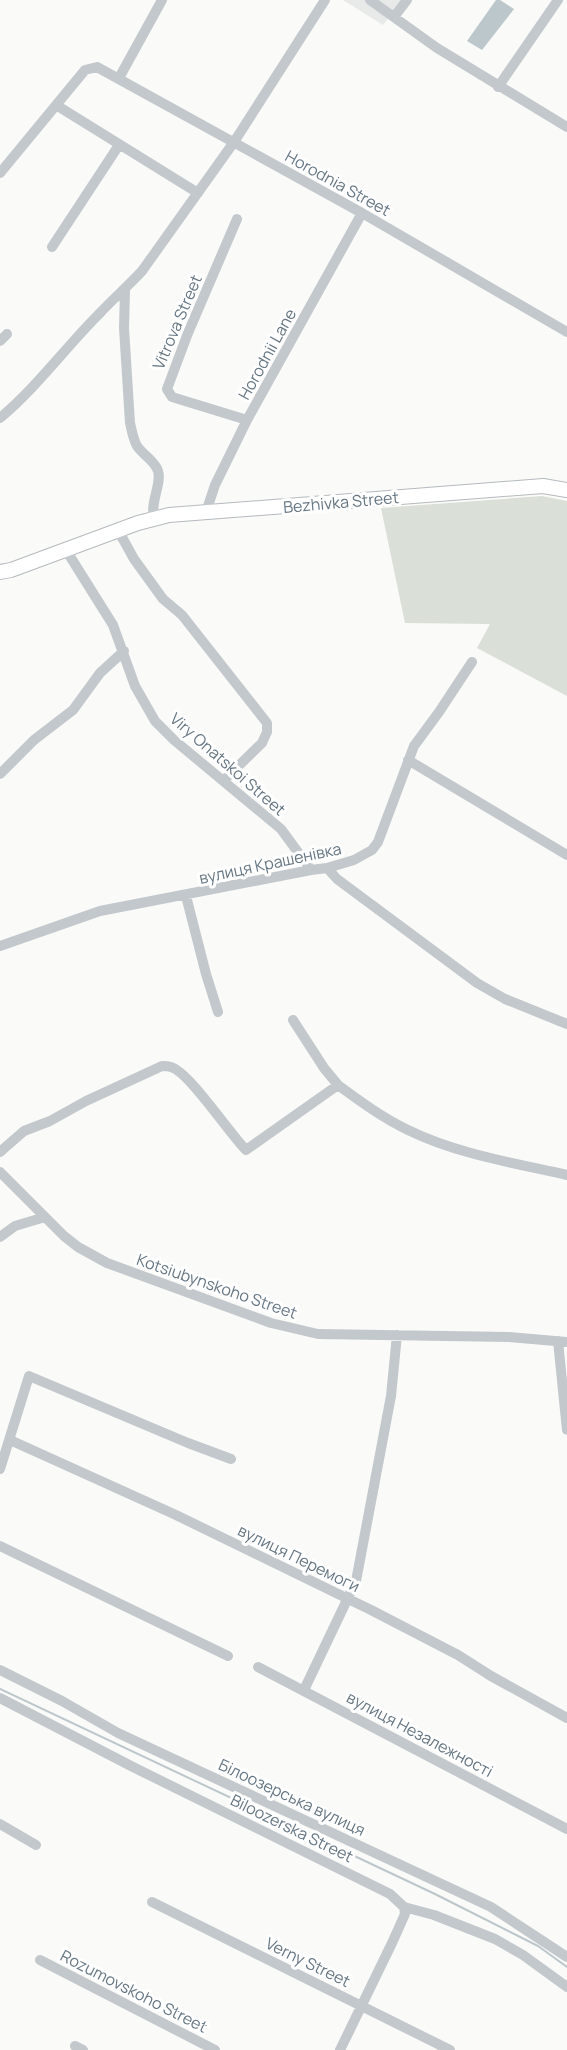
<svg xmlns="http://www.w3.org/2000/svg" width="567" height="2050" viewBox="0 0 567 2050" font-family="Manrope,sans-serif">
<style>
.built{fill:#e8e9e9}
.green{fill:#dadfd7}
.water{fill:#bbc7cb}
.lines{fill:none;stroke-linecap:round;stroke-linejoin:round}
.stream{stroke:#bbc7cb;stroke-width:2}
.major-casing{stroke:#b5babe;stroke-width:16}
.minor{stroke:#c3c8cc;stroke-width:10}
.major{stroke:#fff;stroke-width:14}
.labels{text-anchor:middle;stroke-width:6;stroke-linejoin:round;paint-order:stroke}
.street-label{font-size:16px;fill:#657683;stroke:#fff}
</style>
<rect width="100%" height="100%" fill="#fafaf8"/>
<path class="built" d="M 343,0 L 402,0 L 383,25 Z"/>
<path class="green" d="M 542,496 L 567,501 L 567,696 L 477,648 L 490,624 L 405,623 L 381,508 Z"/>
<path class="water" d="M 496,0 L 500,0 L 514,9 L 482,50 L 467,41 Z"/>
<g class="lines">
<path class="stream" d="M 0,1689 L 435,1894 L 538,1946 L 567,1967"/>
<defs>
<path id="major" d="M 0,572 L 11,570 L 138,523 L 169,515 L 543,486 L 567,490"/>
</defs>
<use href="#major" class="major-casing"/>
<path class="minor" d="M 370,0 L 437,48 L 567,127
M 394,17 L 407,0
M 119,78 L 162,0
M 498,87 L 558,0
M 56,105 L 198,193
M 0,173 L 85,70 L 97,67 L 362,213 L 567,332
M 237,219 L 188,333 L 167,389 L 172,397 L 247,420
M 52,247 L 119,145
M 125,290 L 124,328 L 130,423 C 132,431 133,439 137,446 C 143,455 155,461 158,471 C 162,484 150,501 154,518
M 0,341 L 7,334
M 0,418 C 37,387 65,348 99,314 C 113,299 128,286 142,271 L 234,142 L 325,0
M 206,512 L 215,485 L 247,420 L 362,213
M 118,530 L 134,559 L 163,599 L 182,615 L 267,723 L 267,732 L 262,743 L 223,781
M 66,550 L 113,625 L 135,686 L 155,721 L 174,740 L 281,829 L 311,870
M 408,760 L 567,855
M 0,774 L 34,740 L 73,710 L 100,673 L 124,651
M 327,868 L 337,879 L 477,983 L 505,999 L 567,1024
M 186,896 L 206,974 L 218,1012
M 0,946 L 100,911 L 311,870 L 327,868 L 354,860 L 372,850 L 378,842 L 414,746 L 439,712 L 472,662
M 293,1020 L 324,1068 L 338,1085
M 0,1152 L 24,1131 L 50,1121 L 86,1101 L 162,1066 C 165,1066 168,1066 171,1067 C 189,1072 229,1133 246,1150 L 338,1085 C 361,1102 383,1118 408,1130 C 457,1154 514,1163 567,1175
M 0,1172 L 64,1236 L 78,1247 L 107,1263 L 271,1323 L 318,1334 L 509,1337 L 567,1342
M 0,1237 L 15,1226 L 45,1217
M 558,1341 L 567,1430
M 10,1440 L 176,1515 L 371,1610 L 458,1655 L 491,1676 L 567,1718
M 0,1469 L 29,1376 L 188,1443 L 231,1459
M 0,1546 L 228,1656
M 258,1667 L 567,1829
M 0,1670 L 62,1701 L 118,1733 L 491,1907 L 567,1957
M 304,1690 L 356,1581 L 391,1396 L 397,1335
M 0,1698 L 133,1767 L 390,1894 L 404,1907 L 434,1915 L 495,1939 L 523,1955 L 567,1987
M 0,1824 L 36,1845
M 152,1902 L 450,2050
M 40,1960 L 215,2050
M 75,2046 L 83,2050
M 340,2050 L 392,1943 L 405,1914 L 404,1907"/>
<use href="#major" class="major"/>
</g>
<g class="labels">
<g class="street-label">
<text transform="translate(338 183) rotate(29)" y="6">Horodnia Street</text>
<text transform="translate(177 322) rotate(-67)" y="6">Vitrova Street</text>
<text transform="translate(267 354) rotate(-61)" y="6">Horodnii Lane</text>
<text transform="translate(341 502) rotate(-5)" y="6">Bezhivka Street</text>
<text transform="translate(228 764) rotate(41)" y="6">Viry Onatskoi Street</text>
<text transform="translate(270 863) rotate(-12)" y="6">вулиця Крашенівка</text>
<text transform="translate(217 1286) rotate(19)" y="6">Kotsiubynskoho Street</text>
<text transform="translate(299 1558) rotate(26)" y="6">вулиця Перемоги</text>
<text transform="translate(420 1734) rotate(28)" y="6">вулиця Незалежності</text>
<text transform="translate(292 1797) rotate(25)" y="6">Білоозерська вулиця</text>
<text transform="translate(292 1828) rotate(26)" y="6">Biloozerska Street</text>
<text transform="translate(308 1962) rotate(26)" y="6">Verny Street</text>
<text transform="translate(134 1991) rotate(27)" y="6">Rozumovskoho Street</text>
</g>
</g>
</svg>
